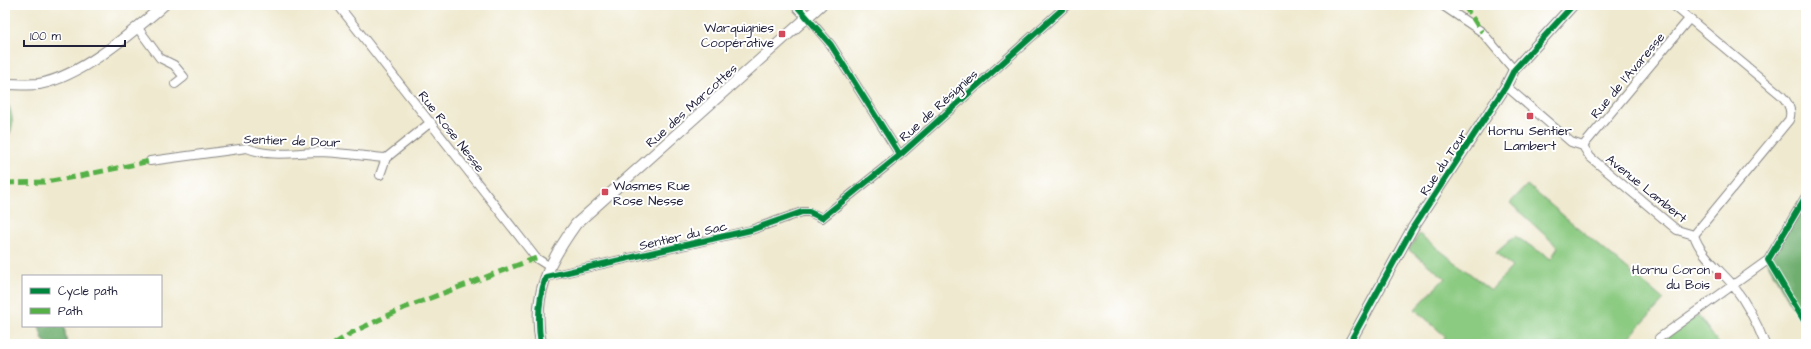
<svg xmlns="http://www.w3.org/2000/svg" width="1811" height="349" viewBox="0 0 1811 349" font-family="'Architects Daughter',sans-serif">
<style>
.green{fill:#8bca81;stroke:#56765e}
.forest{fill:#70ae6f;stroke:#496855}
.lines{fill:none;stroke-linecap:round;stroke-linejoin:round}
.minor-casing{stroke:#888685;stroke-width:10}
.tertiary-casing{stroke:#888685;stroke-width:12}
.minor{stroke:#fff;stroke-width:8}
.tertiary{stroke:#fff;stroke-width:10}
.quiet{stroke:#55b146;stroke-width:5;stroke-dasharray:10 5;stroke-linecap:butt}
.cycleway-casing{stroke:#fff;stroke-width:8}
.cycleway{stroke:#00873e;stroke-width:6}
.poi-dot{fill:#d1495b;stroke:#fff;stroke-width:1.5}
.labels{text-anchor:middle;stroke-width:4;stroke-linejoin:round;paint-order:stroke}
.poi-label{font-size:13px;fill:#22223b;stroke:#fff;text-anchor:end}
.street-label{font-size:13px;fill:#22223b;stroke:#fff}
</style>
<rect width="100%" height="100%" fill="#fff"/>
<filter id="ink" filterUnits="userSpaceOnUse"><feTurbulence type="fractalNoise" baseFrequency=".025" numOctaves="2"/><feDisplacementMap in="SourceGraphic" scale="8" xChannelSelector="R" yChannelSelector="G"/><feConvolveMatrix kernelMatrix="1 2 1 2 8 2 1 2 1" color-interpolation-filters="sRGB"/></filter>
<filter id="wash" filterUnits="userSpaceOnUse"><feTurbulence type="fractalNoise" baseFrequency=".012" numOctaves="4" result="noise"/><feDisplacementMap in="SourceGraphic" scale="16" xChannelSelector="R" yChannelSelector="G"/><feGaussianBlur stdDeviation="0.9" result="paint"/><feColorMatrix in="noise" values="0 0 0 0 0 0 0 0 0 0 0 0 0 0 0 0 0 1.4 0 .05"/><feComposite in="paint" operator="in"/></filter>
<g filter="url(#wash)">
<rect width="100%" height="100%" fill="#efe9cf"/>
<path class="green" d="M 5,98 C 12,111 17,128 5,140 Z
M 1527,185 L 1664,300 L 1623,344 L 1440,344 L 1446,337 L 1415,309 L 1445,278 L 1409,250 L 1419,234 L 1491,290 L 1512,267 L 1496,253 L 1515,236 L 1551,259 L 1558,247 L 1510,203 Z
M 1698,315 L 1719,344 L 1658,344 Z"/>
<path class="forest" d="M 1806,200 L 1806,331 L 1766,260 Z
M 39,326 L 64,326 L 67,344 L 48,344 L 43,340 Z"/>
</g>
<g filter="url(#ink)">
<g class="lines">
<defs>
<path id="minor" d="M 338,5 L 526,245 L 536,258 L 550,267
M 1442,5 L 1482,32 L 1514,70
M 1673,5 L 1781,95 C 1788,102 1793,110 1789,120 L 1694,235
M 807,17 L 831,45 L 900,155
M 137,27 L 160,58 L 174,65 L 184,77 L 175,84
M 1506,86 L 1571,142 L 1583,146 L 1590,157 L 1677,230 L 1694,235 C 1700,254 1719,269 1732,284 C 1746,302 1757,323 1765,344
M 1583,146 L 1689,19
M 150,161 L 247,148 C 270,158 297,152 321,152 C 342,153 364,156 386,158
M 380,175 L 386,158 L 431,122
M 546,277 L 751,230 L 802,212 L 809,212 L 822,218 L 900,155 L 1067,5
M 1659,338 L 1768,260 L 1806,196"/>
<path id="tertiary" d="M 796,5 L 807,17
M 5,84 C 16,84 28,85 39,84 C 82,76 131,33 164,5
M 541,344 C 532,295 548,263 576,224 L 821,5
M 1349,344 L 1412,229 L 1506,86 L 1514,70 L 1573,5"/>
</defs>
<use href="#minor" class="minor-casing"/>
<use href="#tertiary" class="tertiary-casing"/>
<use href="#minor" class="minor"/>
<use href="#tertiary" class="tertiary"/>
<path class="quiet" d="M 1464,5 L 1482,32
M 5,183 L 45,182 L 75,177 L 150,161
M 334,344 L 353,332 L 404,308 L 536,258"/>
<defs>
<path id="cycleway" d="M 796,5 L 831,45 L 900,155
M 1806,196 L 1768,260 L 1806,324
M 541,344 C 537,320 538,300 546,277 L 751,230 L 802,212 L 809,212 L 822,218 L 900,155 L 1067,5
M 1349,344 L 1412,229 L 1506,86 L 1514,70 L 1573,5"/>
</defs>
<use href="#cycleway" class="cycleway-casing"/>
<use href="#cycleway" class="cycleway"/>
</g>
</g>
<g class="poi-dot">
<rect x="778" y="30" width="8" height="8" rx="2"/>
<rect x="1526" y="112" width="8" height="8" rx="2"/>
<rect x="601" y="188" width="8" height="8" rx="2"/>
<rect x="1714" y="272" width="8" height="8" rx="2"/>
</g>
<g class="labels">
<g class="poi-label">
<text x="774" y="32">Warquignies<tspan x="774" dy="15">Coopérative</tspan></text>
<text x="1530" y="135" text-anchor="middle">Hornu Sentier<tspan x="1530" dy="15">Lambert</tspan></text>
<text x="613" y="190" text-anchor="start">Wasmes Rue<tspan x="613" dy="15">Rose Nesse</tspan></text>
<text x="1710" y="274">Hornu Coron<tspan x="1710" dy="15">du Bois</tspan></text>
</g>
<g class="street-label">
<text transform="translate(1627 75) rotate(-50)" y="5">Rue de l'Avaresse</text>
<text transform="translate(691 105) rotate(-42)" y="5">Rue des Marcottes</text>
<text transform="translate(938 105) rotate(-42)" y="5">Rue de Résignies</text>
<text transform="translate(452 131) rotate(52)" y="5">Rue Rose Nesse</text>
<text transform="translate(292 140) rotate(2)" y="5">Sentier de Dour</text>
<text transform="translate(1443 162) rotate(-57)" y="5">Rue du Tour</text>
<text transform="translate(1647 188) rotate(39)" y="5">Avenue Lambert</text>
<text transform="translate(683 235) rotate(-13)" y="5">Sentier du Sac</text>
</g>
</g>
<rect width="1811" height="349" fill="none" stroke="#fff" stroke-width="20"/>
<rect x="22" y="275" width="140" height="52" fill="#ffffff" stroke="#a7a7b1"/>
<rect x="30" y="288" width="20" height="6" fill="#00873e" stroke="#a7a7b1"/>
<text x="58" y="295" font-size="12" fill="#22223b">Cycle path</text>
<rect x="30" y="308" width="20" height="6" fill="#55b146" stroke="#a7a7b1"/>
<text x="58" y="315" font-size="12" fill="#22223b">Path</text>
<path d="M24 40v6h101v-6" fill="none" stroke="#22223b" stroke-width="2"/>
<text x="30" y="40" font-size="12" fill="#22223b" stroke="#ffffff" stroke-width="3" paint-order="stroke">100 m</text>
</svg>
